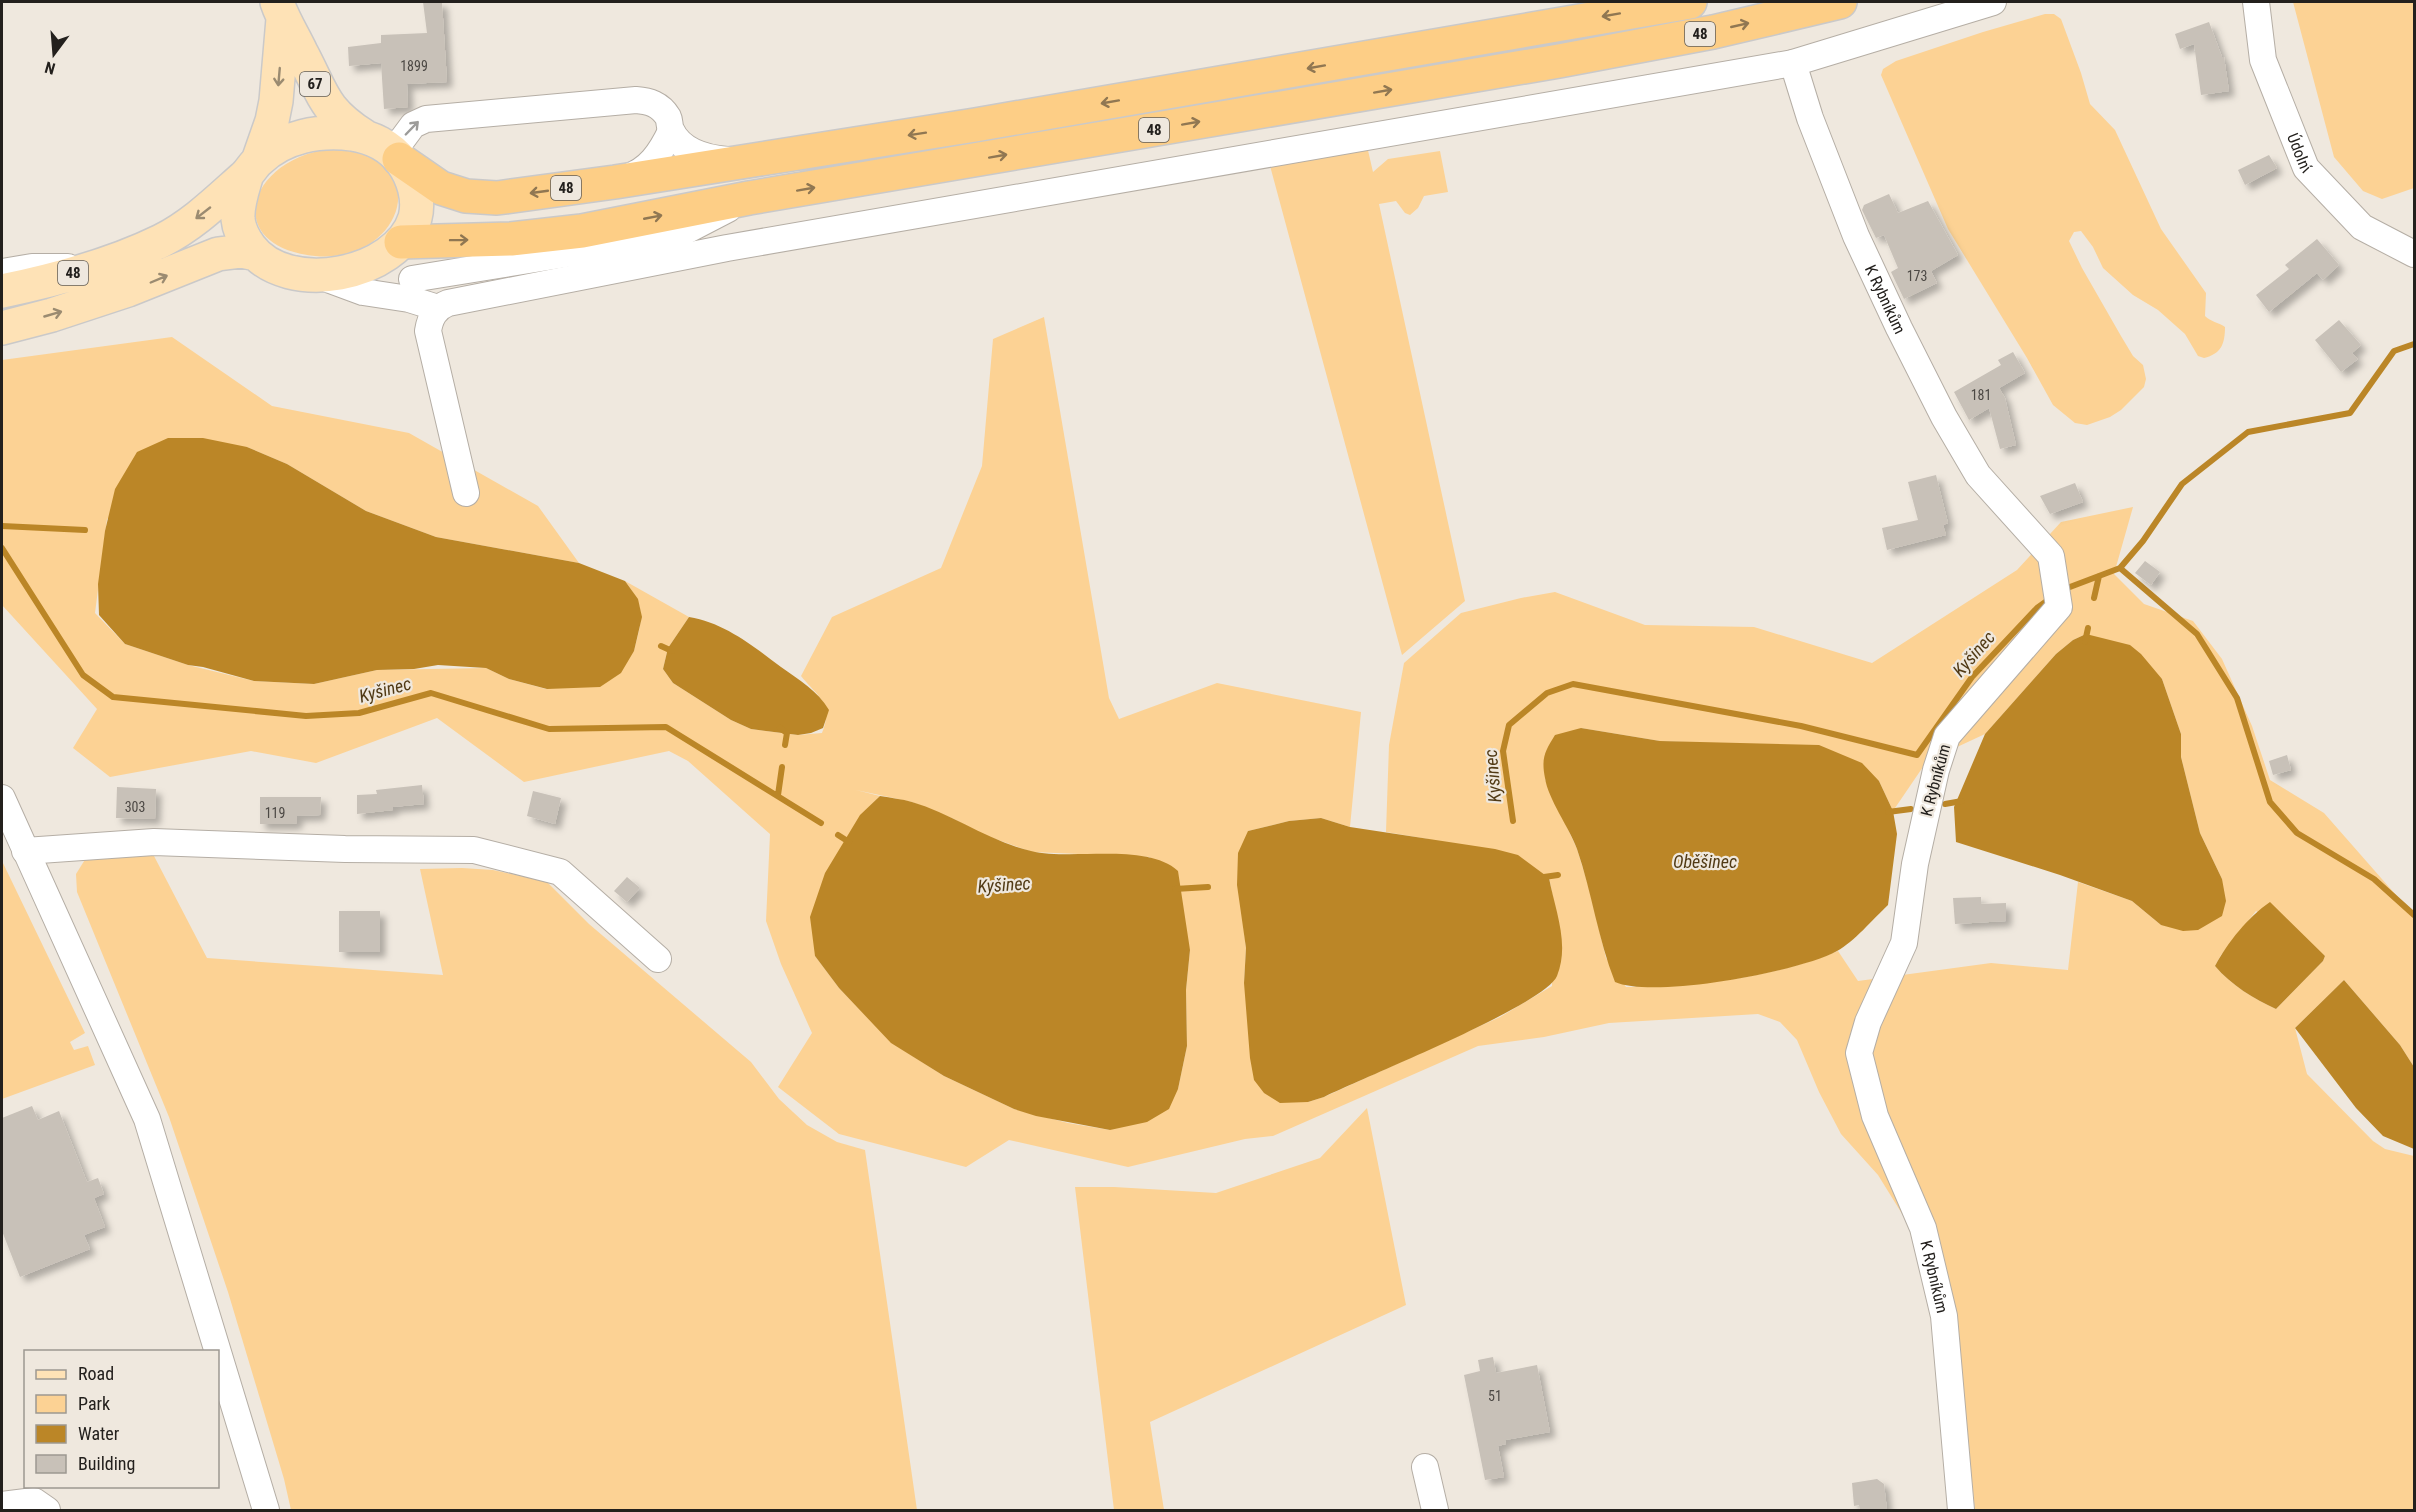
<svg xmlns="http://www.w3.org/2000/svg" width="2416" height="1512" viewBox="0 0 2416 1512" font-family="'Roboto Condensed',sans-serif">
<defs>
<filter id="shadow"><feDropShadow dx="5.5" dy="5.5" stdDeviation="3" flood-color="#0004"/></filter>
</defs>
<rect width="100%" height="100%" fill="#efe8de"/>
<path fill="#fcd294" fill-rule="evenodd" d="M2293 2H2414V188L2382 199 2363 191 2334 157Z
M2045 14H2054L2061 19 2081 73 2090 104 2115 130 2161 229 2206 293 2205 316C2211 322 2218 322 2225 327 2225 344 2221 354 2204 358L2198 356 2185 334 2158 310 2133 295 2103 268 2093 247 2081 231 2074 232 2069 241 2082 268 2121 336 2133 356 2143 365 2146 379 2144 387 2121 410 2110 417 2087 425 2075 423 2053 405 2027 358 1948 229 1881 75 1883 69 1896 61 1983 32Z
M1367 146 1373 172 1388 159 1440 151 1448 192 1424 196 1418 208 1410 215 1405 213 1396 201 1379 204 1465 601 1402 655 1269 162Z
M331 149C440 154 403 265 315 256 220 246 248 158 331 149Z
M1044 317 1109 698 1119 719 1217 683 1361 712 1350 827 1321 818 1289 821 1248 831 1242 913 1246 948 1244 983 1308 1102 1324 1097 1500 1017 1552 986 1553 898 1549 877 1428 839 1386 832 1389 745 1404 663 1461 613 1521 598 1555 592 1645 625 1754 627 1872 663 2017 570 2061 522 2133 507 2114 574 2144 604 2193 621 2222 659 2252 726 2270 780 2324 813 2410 911H2414V1067L2400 1045 2344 980 2295 1028 2307 1074 2373 1141 2385 1149 2414 1156V1510H1975L1960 1367 1924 1204 1904 1217 1878 1175 1841 1134 1819 1092 1797 1040 1780 1022 1758 1014 1609 1023 1544 1037 1478 1046 1273 1136 1245 1139 1128 1167 1009 1140 966 1167 839 1134 778 1087 812 1033 781 964 766 921 770 834 688 761 669 751 524 782 437 718 316 763 251 751 110 777 73 748 97 709 2 605V360L172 337 272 406 409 433 538 506 579 563 436 537 366 511 287 464 247 447 107 519 95 613 125 644 188 665 254 681 314 684 377 670 486 668 509 679 546 689 634 651C642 618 647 610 625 581L689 617 668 648 663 669 673 683 731 720 751 729 798 735 822 733C834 703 818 697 801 676L832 617 941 568 982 466 993 339ZM2086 634 2162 679 2181 734V757L2200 833 2222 879 2161 925 2132 901 2078 882 2068 970 1991 963 1858 981 1838 951C1772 978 1697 987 1626 987L1606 958 1589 888 1577 849 1545 779 1581 728 1660 741 1708 743 1879 781 1893 811 1927 761 1985 734 2056 654 2073 640ZM856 790 912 802 954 819 981 834 1032 852 1150 857 1190 950 1186 990 1187 1046 1178 1089 1110 1130 1068 1123 1014 1109 944 1076 892 1043 839 988 815 956 863 813 880 796ZM2256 911 2325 956 2323 961 2276 1009C2254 999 2231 985 2215 966L2221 955Z
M118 853 154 856 207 958 443 975 420 869 462 868 493 870 547 882 589 924 751 1062 779 1099 807 1125 837 1142 865 1150 917 1510H291L284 1479 228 1292 169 1117 77 892 76 874 86 858Z
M2 861 85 1033 70 1042 74 1050 88 1046 95 1065 2 1099Z
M1367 1108 1406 1305 1150 1422 1164 1510H1114L1075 1187H1114L1216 1193 1320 1158Z"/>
<path fill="#bb8627" d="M168 438H203L247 447 287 464 366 511 436 537 579 563 625 581 638 599 642 617 634 651 621 673 600 687 547 689 509 679 486 668 438 665 414 669 377 670 314 684 254 681 203 667 188 665 125 644 99 615 98 584 105 531 115 489 137 452Z
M689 617C725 623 753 646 781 667 799 680 818 691 829 710L823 728 811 733 798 735 751 729 731 720 673 683 663 669 668 648Z
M2086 634 2130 645 2141 654 2162 679 2181 734V757L2200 833 2222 879 2226 901 2222 916 2198 930 2183 931 2161 925 2132 901 2060 875 1956 842 1954 807 1985 734 2056 654 2073 640Z
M1581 728 1660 741 1819 745 1862 763 1879 781 1893 811 1897 834 1888 905C1873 919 1854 942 1837 951 1799 972 1653 999 1615 982 1598 939 1592 893 1577 849 1569 827 1548 799 1545 778 1541 758 1545 751 1555 735Z
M880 796C891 798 902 799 912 802 953 814 988 841 1031 851 1072 861 1146 842 1178 871L1190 950 1186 990 1187 1046 1178 1089 1169 1109 1147 1122 1110 1130 1036 1116 1014 1109 944 1076 891 1043 839 988 815 956 810 917 825 873 860 815Z
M1321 818 1350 827 1495 849 1518 855 1549 878C1555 910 1570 944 1557 976 1545 1005 1362 1078 1324 1097L1308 1102 1280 1103 1264 1093 1254 1080 1250 1058 1244 983 1246 948 1237 885 1238 853 1248 831 1289 821Z
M2270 902 2325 956 2323 961 2276 1009C2254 999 2231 985 2215 966 2228 942 2248 917 2270 902Z
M2344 980 2400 1045 2414 1067V1149L2383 1136 2356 1108 2295 1028Z"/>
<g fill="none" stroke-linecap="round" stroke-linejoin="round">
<path stroke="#bb8627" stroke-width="6" d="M2 526 85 530
M2 548 83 675 113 697 306 716 359 713 431 693 549 729 666 727 821 823
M2120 568 2143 541 2182 484 2248 432 2350 413 2394 351 2414 344
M2062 590 2120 568 2197 634 2237 698 2270 802 2297 833 2374 879 2414 915
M2094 598 2099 576
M2085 642 2088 628
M661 646 672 651
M780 728 787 733 785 745
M778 795 782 767
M1945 804 1962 801
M1888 812 1911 809
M1513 821 1503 751 1509 725 1547 693 1573 684 1801 726 1917 755 1972 677 2037 608 2051 598
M838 835 849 842
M1544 877 1558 875
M1175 889 1208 887"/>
</g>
<path fill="#c8c1b8" filter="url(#shadow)" d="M423 2H442L447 82 407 84 408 107 384 109 381 63 349 66 348 47 381 43V35L427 33Z
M2209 22 2222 57H2224L2229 91 2201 95 2194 44 2180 49 2175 34Z
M2269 155 2277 168 2245 185 2238 170Z
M1889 194 1898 213 1928 201 1958 255 1931 271 1937 283 1904 299 1891 272 1898 268 1884 235 1876 238 1862 210 1864 205Z
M2317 239 2339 265 2323 280 2317 273 2269 312 2256 295 2289 269 2285 265Z
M2339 320 2361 345 2352 353 2358 359 2341 372 2315 340Z
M2013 352 2025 373 1999 388 2005 398 2016 445 2000 449 1989 408 1969 420 1954 392 2001 365 1998 360Z
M1936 475 1948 523 1943 525 1946 535 1887 550 1882 528 1918 520 1908 482Z
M2075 483 2083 502 2050 514 2040 496Z
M2145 561 2160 572 2151 585 2135 573Z
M2287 755 2291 770 2273 775 2269 761Z
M422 785 424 804 393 807V810L357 814V795L377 794 376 790Z
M117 787 156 789 155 819 116 818Z
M533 791 561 798 555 824 527 816Z
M260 797H321L320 815 297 816V823L291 824H260Z
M627 877 640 888 627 902 614 891Z
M1981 897V904L2006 903V921L1955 924 1953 898Z
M339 911H380V952H339Z
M32 1106 38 1120 59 1111 87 1182 98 1178 104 1194 94 1198 105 1227 84 1235 90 1249 20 1277 2 1231V1118Z
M1493 1357 1496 1373 1537 1365 1550 1432 1505 1440 1506 1444 1498 1446 1504 1477 1485 1480 1464 1375 1480 1371 1478 1360Z
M1877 1479 1884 1484 1887 1510H1860L1859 1505 1854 1506 1852 1483Z"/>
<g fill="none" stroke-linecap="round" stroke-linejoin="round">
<g stroke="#b5aea5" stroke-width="28">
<g id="minor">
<path id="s1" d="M2256 2 2263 60 2306 168 2362 227 2414 254"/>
<path id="s2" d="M1793 63 1810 118 1856 236 1899 328 1944 417 1978 475 2051 556 2059 607 1947 736 1936 770 1915 864 1904 943 1868 1022 1859 1053 1875 1116 1923 1228 1944 1316 1961 1510"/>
<path d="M393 152 413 125 426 119 636 100C649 101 660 104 668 117 670 121 669 126 671 130 681 152 705 158 727 160"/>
<path d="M625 178C649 171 661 152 671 131"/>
<path d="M2 272 32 267H68"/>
<path d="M317 275 363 292 409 299 438 308"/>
<path d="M412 279 676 236 728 209"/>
<path d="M466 493 428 331C430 318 435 308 448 303L727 248 1793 63 1993 2"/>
<path d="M2 798 147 1119 266 1510"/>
<path d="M25 851 154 842 345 849 474 850 560 872 658 959"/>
<path d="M1425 1467 1435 1510"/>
<path d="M2 1505 34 1501 47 1510"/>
</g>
</g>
<g stroke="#cac9c9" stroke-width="36">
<path id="major" d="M277 2C283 20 293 35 301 52 323 93 322 109 364 136
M258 161 272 121 276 101 283 19
M2 291C56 280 112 265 161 241 193 225 218 200 244 177 250 172 253 165 259 160 284 136 319 130 352 134 371 137 390 146 402 162 413 177 420 199 415 218 397 276 287 297 250 247 244 239 239 229 238 219 237 204 243 188 247 174
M2 328 52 315 128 290 218 254 242 251 256 254"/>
</g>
<g stroke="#cac9c9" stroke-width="36">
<path id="highway" d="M399 159 441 188 466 196 497 198 615 182 975 125 1690 2
M401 242 511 239 582 231 749 198 1559 61 1713 32 1840 2"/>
</g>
<use href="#minor" stroke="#fff" stroke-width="26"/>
<use href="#major" stroke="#fee2b6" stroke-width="33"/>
<use href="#highway" stroke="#fdce86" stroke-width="33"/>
</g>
<defs><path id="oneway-shaft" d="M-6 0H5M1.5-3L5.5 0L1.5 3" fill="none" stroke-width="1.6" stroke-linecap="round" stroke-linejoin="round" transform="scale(1.5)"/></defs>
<g stroke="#907752">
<use href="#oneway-shaft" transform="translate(1611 15) rotate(170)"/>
<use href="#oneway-shaft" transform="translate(1740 25) rotate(-13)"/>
<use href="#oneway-shaft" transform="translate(1316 67) rotate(170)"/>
<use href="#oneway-shaft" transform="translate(1383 91) rotate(-10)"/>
<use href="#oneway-shaft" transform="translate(1110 102) rotate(170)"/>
<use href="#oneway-shaft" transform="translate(1191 123) rotate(-10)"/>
<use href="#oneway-shaft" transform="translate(917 134) rotate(171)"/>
<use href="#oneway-shaft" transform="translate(998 156) rotate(-10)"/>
<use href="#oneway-shaft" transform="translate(806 189) rotate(-10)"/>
<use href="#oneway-shaft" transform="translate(539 192) rotate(172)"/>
<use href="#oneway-shaft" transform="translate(653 217) rotate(-11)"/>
<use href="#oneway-shaft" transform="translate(459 240) rotate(-1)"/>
</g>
<g stroke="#9b8b71">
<use href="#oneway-shaft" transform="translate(279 77) rotate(95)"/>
<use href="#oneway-shaft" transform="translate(203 213) rotate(142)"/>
<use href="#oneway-shaft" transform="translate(159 279) rotate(-23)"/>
<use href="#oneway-shaft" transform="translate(53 314) rotate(-16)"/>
</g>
<use stroke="#9c9b99" href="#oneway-shaft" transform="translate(412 128) rotate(-46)"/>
<g text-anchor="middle" stroke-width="4.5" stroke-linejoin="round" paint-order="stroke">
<g font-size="14" fill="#4c4844">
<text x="414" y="71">1899</text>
<text x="1917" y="281">173</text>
<text x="1981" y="400">181</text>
<text x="135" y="812">303</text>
<text x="275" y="818">119</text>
<text x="1495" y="1401">51</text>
</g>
<g fill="#efe8de" stroke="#605c57" stroke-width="1.5">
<rect x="1685" y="22" width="30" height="24" rx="4.5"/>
<rect x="300" y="72" width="30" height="24" rx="4.5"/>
<rect x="1139" y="118" width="30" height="24" rx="4.5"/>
<rect x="551" y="176" width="30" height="24" rx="4.5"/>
<rect x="58" y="261" width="30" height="24" rx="4.5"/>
</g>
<g font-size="15" font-weight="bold" fill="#23201d">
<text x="1700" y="39">48</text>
<text x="315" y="89">67</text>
<text x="1154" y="135">48</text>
<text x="566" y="193">48</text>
<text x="73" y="278">48</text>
</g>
<g font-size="16" fill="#23201d" stroke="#efe8de">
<text dy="6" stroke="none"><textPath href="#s1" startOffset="158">Údolní</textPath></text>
<text dy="6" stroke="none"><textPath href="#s2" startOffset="254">K Rybníkům</textPath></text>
<text transform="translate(1935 780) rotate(-75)" y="6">K Rybníkům</text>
<text dy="6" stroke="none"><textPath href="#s2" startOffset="1352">K Rybníkům</textPath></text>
</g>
<g font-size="18" font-style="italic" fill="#513a15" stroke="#efe8de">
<text transform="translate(1974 654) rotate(-49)" y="6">Kyšinec</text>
<text transform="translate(385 690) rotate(-15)" y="6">Kyšinec</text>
<text transform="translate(1493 776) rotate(-95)" y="6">Kyšinec</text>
<text x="1705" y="868">Oběšinec</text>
<text transform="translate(1004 885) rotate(-4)" y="6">Kyšinec</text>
</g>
</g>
<rect width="2416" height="1512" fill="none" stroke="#23201d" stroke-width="6"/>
<rect x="24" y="1350" width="195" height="138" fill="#efe8de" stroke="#9d9891" stroke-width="1.5"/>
<rect x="36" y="1370" width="30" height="9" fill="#fee2b6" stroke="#9d9891" stroke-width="1.5"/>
<text x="78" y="1380" font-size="18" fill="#23201d">Road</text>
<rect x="36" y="1395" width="30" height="18" fill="#fcd294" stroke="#9d9891" stroke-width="1.5"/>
<text x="78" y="1410" font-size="18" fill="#23201d">Park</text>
<rect x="36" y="1425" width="30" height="18" fill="#bb8627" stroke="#9d9891" stroke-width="1.5"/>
<text x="78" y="1440" font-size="18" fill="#23201d">Water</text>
<rect x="36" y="1455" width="30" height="18" fill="#c8c1b8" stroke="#9d9891" stroke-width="1.5"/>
<text x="78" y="1470" font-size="18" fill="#23201d">Building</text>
<g transform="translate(54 54) rotate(196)" stroke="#efe8de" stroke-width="4.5" paint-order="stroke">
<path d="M0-4.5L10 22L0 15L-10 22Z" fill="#23201d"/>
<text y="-9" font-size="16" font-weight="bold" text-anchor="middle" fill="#23201d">N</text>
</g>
</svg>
